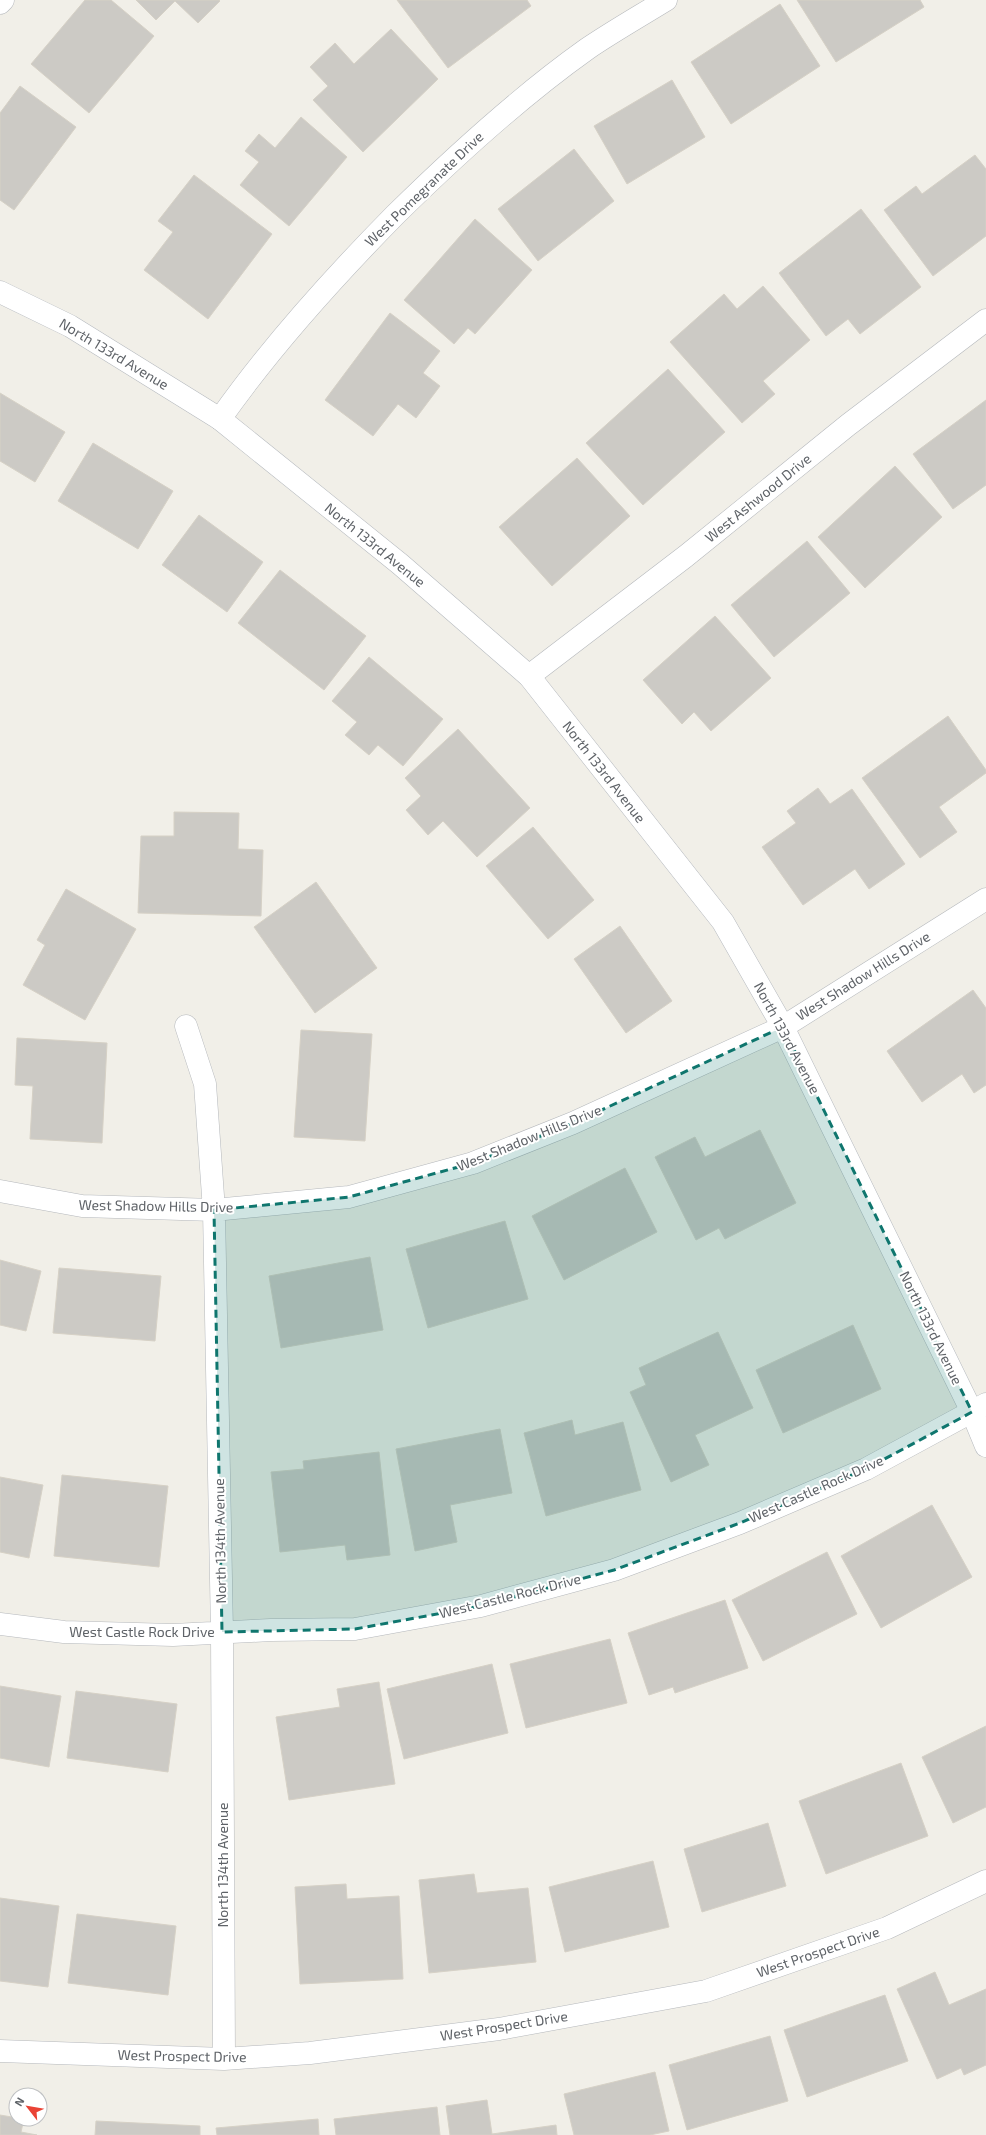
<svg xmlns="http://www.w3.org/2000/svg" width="986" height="2135" viewBox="0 0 986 2135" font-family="'Exo 2',sans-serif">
<rect width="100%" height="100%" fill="#f1efe8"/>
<path fill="#cccac5" stroke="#d6d1c6" d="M85 0H111L154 36 89 113 31 64Z
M136 0H219L220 1 198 23 175 1 156 20Z
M397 0H527L531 6 448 68Z
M797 0H920L924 7 836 62Z
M780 4 820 66 731 124 691 62Z
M391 29 438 79 363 152 313 100 328 86 310 67 335 43 354 64Z
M672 80 705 137 627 184 594 126Z
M20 86 76 127 14 210 0 200V113Z
M301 117 347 157 289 226 240 185 259 162 245 151 259 134 275 148Z
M574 149 614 201 538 261 498 209Z
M975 155 986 169V236L933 276 884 210 916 186 922 194Z
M194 175 272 234 208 319 144 270 173 232 158 221Z
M861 209 921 287 860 334 848 319 826 336 779 273Z
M475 219 532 270 475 334 468 328 454 344 404 300Z
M763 286 810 340 763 381 775 394 742 423 670 342 724 294 737 309Z
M390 313 440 351 423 373 440 386 416 418 398 404 373 436 325 400Z
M668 369 725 432 643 505 586 443Z
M0 393 65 432 35 482 0 461Z
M986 400V485L953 509 913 454Z
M93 443 173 491 138 549 58 501Z
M577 458 630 516 552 586 499 527Z
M895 466 942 517 865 588 818 537Z
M199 515 263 562 227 612 162 565Z
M807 541 850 593 774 657 731 605Z
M280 570 366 636 324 690 238 623Z
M715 616 771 678 711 731 694 712 682 724 643 680Z
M369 657 443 719 403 766 378 745 369 755 345 735 357 722 332 701Z
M948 716 986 770V773L939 807 957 832 920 858 862 778Z
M458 729 530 808 477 857 443 821 428 835 406 810 421 796 405 778Z
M818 788 830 804 852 789 905 864 869 889 855 869 803 905 762 847 796 823 787 811Z
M174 812 239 813 238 849 263 850 261 916 138 913 141 836H174Z
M533 827 594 900 548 939 486 866Z
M316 882 377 968 315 1013 254 927Z
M66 889 136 929 85 1020 23 985 45 945 37 940Z
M620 926 672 1001 626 1033 574 959Z
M973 990 986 1008V1085L974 1093 962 1074 922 1102 887 1051Z
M301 1030 372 1034 365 1141 294 1137Z
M17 1038 107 1043 102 1143 30 1139 33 1086 15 1085Z
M760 1130 796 1203 725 1239 719 1228 696 1240 655 1157 695 1137 705 1157Z
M625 1168 657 1232 564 1280 532 1216Z
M505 1221 528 1299 428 1328 406 1249Z
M370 1257 383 1330 281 1348 269 1276Z
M0 1260 41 1271 26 1331 0 1325Z
M59 1268 161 1276 155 1341 53 1333Z
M853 1325 881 1389 783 1433 756 1370Z
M718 1332 753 1408 695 1435 709 1465 671 1482 630 1392 646 1385 639 1368Z
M572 1420 575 1435 623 1422 641 1490 546 1516 524 1433Z
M500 1429 512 1493 450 1505 457 1542 415 1551 396 1449Z
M379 1452 390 1555 347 1560 345 1545 280 1552 271 1472 304 1469 303 1461Z
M62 1475 168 1486 159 1567 54 1556Z
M0 1477 43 1485 29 1558 0 1552Z
M932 1505 972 1577 881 1628 841 1556Z
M827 1552 857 1614 763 1661 732 1600Z
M725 1600 748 1668 675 1693 673 1687 649 1695 628 1633Z
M610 1639 627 1703 526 1728 510 1664Z
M492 1664 508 1733 404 1759 387 1689Z
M379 1682 395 1784 289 1800 276 1717 340 1707 337 1689Z
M0 1686 61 1696 49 1767 0 1758Z
M76 1691 177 1704 168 1772 67 1758Z
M986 1726V1807L953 1823 922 1757Z
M901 1763 928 1836 826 1874 799 1801Z
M768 1823 786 1886 702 1912 684 1849Z
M653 1861 669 1927 565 1952 549 1887Z
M474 1874 477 1893 528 1888 536 1962 429 1973 419 1880Z
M346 1884 347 1899 399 1896 403 1979 300 1984 295 1887Z
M0 1898 59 1906 48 1987 0 1981Z
M77 1914 176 1926 168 1995 68 1983Z
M935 1972 949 2005 986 1989V2065L964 2075 961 2068 937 2079 897 1989Z
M885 1995 908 2061 807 2097 784 2030Z
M770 2036 788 2101 687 2130 669 2065Z
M655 2072 669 2131 650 2135H574L564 2094Z
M487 2100 492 2134 556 2125 557 2135H450L446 2106Z
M437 2107 440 2135H336L334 2119Z
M0 2115 24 2119 21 2132 37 2135H0Z
M318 2119 319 2135H217L216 2128Z
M96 2121 200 2126V2135H95Z"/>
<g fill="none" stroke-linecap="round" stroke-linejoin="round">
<g stroke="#b5b8bc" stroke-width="23">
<path id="street" d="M0 3 3 0
M220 419C272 345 332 279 395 215 455 156 518 98 587 49 612 32 640 16 666 0
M529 676 686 556 848 425 986 320
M186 1026 205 1084 214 1210 222 1632 224 2059
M0 1191 82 1206 214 1210 349 1197 473 1163 573 1123 783 1027 986 899
M0 1624 64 1632 173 1635 271 1630 355 1629 481 1606 614 1570 740 1523 866 1469 986 1404
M0 2051 224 2059 310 2053 499 2029 706 1991 887 1928 986 1881"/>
</g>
<g stroke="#b6babf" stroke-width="23">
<path id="secondary" d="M0 292 70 326 220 419 400 564 529 676 723 922 783 1027 972 1412 986 1446"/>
</g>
<use href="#street" stroke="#fff" stroke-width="22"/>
<use href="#secondary" stroke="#fff" stroke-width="22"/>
</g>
<path fill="#0f766e" fill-opacity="0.2" stroke="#0f766e" stroke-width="3" stroke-dasharray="8 5" stroke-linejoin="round" d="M783 1027 972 1412 866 1469 740 1523 614 1570 481 1606 355 1629 222 1632 214 1210 349 1197 473 1163 573 1123Z"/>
<g text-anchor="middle" stroke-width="4" stroke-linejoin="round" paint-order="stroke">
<g font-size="14" fill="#5f6368" stroke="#fff">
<text transform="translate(424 189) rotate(-44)" y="5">West Pomegranate Drive</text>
<text transform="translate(114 354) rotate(31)" y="5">North 133rd Avenue</text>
<text transform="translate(758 498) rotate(-39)" y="5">West Ashwood Drive</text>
<text transform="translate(375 545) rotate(39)" y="5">North 133rd Avenue</text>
<text transform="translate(604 772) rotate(52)" y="5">North 133rd Avenue</text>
<text transform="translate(863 976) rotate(-32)" y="5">West Shadow Hills Drive</text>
<text transform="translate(787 1038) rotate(62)" y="5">North 133rd Avenue</text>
<text transform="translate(529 1138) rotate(-22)" y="5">West Shadow Hills Drive</text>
<text transform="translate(156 1206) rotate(1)" y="5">West Shadow Hills Drive</text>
<text transform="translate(931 1328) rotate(64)" y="5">North 133rd Avenue</text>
<text transform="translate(816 1489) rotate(-24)" y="5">West Castle Rock Drive</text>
<text transform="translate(220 1541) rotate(-91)" y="5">North 134th Avenue</text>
<text transform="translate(510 1596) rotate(-14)" y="5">West Castle Rock Drive</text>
<text x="142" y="1637">West Castle Rock Drive</text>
<text transform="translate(223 1865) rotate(-90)" y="5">North 134th Avenue</text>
<text transform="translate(818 1952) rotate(-19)" y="5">West Prospect Drive</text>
<text transform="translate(504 2026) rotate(-9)" y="5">West Prospect Drive</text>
<text transform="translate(182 2056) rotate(1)" y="5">West Prospect Drive</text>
</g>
</g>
<g transform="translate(28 2107) rotate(301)"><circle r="19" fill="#ffffff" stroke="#bfc1c3"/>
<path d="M0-3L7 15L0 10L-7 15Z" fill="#ea4335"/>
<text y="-6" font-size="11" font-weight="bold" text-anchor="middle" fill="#5f6368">N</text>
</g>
</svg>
